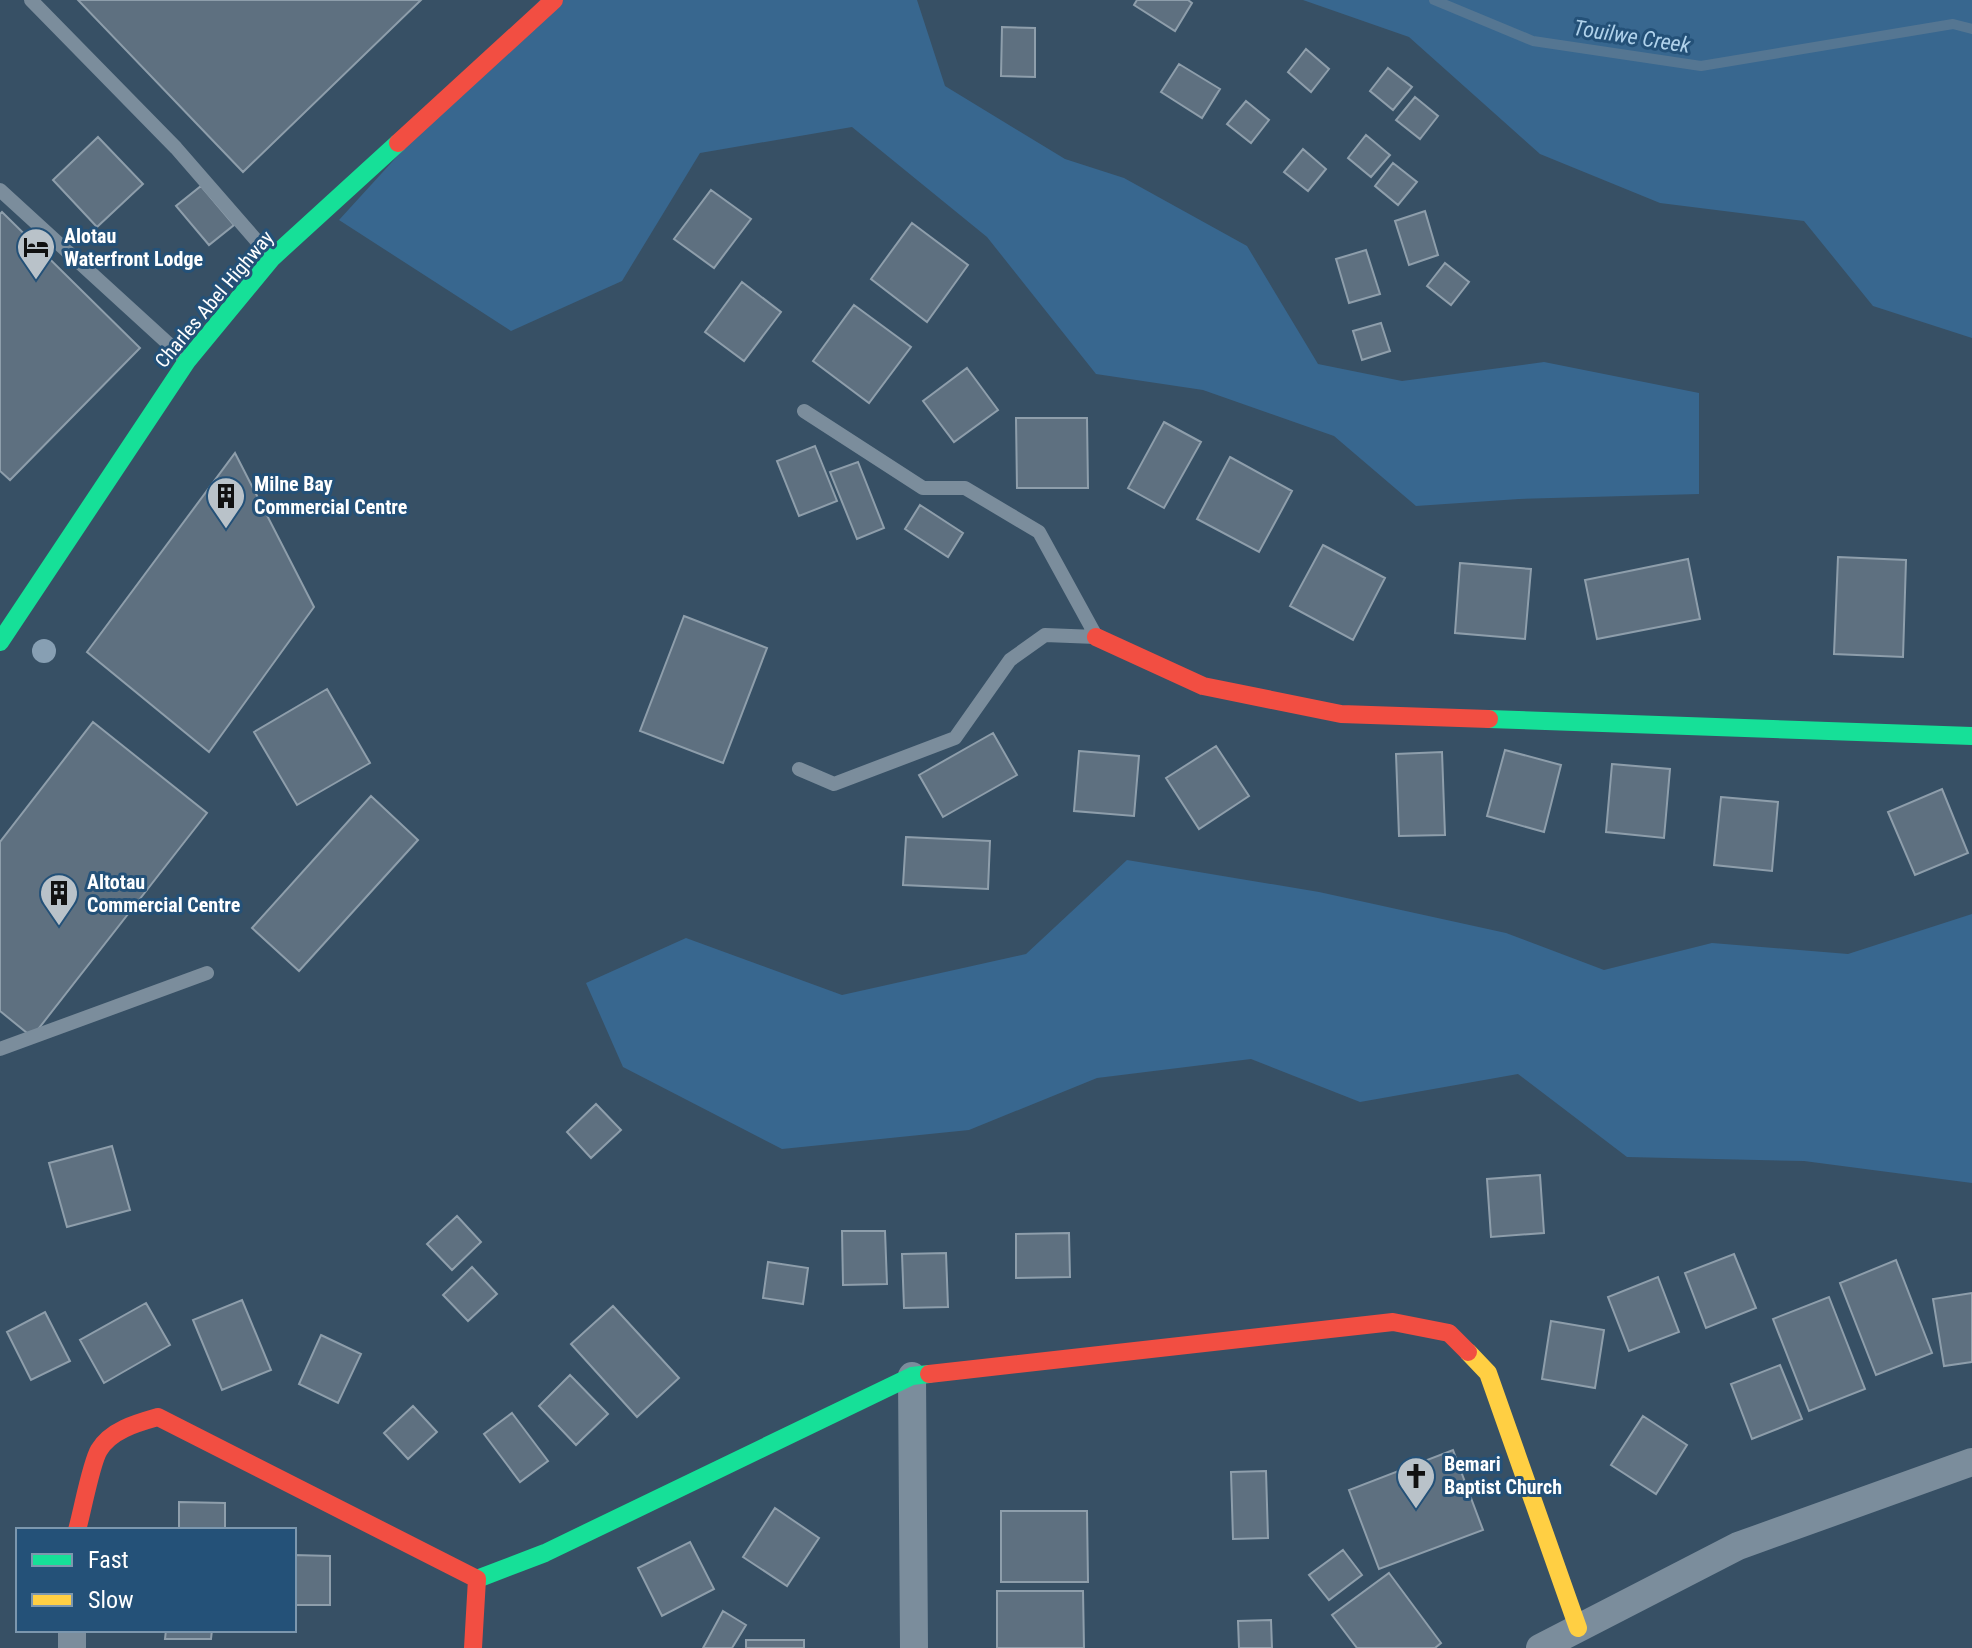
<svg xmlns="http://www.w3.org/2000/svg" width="1972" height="1648" viewBox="0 0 1972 1648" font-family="'Roboto Condensed',sans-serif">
<rect width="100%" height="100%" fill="#375065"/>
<path fill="#38678f" d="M540 0H917L945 86 1065 159 1124 178 1247 246 1318 364 1402 381 1544 362 1699 393V494L1519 499 1416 506 1334 436 1203 390 1096 374 987 237 852 127 700 153 622 281 511 331 339 220Z
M1303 0H1972V338L1873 306 1804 221 1660 203 1540 154 1409 37Z
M1127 860 1319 892 1506 933 1604 970 1712 943 1848 954 1972 914V1183L1804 1161 1627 1157 1518 1074 1360 1102 1251 1059 1097 1078 969 1130 782 1149 623 1067 586 983 686 938 842 995 1026 954Z"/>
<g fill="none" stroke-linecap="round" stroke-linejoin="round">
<path stroke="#557692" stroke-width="10" d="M1434 0 1533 41 1701 66 1953 24 1972 29"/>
</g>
<path fill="#5e7080" stroke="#8e9eab" stroke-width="2" d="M78 0H421L243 172Z
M1137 0H1188L1192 3 1175 31 1134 5Z
M1002 27 1035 28V77L1001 76Z
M1306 49 1329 69 1311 92 1288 72Z
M1179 64 1220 89 1202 118 1161 92Z
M1388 68 1412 87 1393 110 1370 91Z
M1415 97 1438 116 1420 139 1396 120Z
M1246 101 1269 120 1251 143 1227 124Z
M1366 135 1390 155 1371 177 1348 158Z
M98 137 143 184 97 227 53 180Z
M1303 149 1326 169 1308 191 1284 172Z
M1393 163 1417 182 1398 205 1375 186Z
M201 186 234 225 209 245 176 206Z
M711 190 751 219 714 268 674 239Z
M1425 211 1438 255 1409 265 1395 221Z
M2 212 140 348 10 480 0 471V214Z
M912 223 968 265 927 322 871 279Z
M1366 250 1380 294 1349 303 1336 259Z
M1445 263 1469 282 1451 305 1427 286Z
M742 282 781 312 744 361 705 332Z
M854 305 911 347 869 403 813 361Z
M1381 323 1390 351 1362 360 1353 331Z
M967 368 998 410 954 442 923 401Z
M1016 418H1087L1088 488H1017Z
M1164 422 1201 442 1164 508 1128 488Z
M815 446 837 501 799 516 777 461Z
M235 453 314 607 209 752 87 652Z
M1230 457 1292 491 1259 552 1197 519Z
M858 462 884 528 857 539 830 472Z
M920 505 963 533 948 557 905 529Z
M1323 545 1385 578 1353 640 1290 606Z
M1838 557 1906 560 1903 657 1834 654Z
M1688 559 1700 619 1597 639 1585 580Z
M1460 563 1531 569 1525 639 1455 633Z
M684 616 767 648 723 763 640 731Z
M327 689 370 763 297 805 254 732Z
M93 722 207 813 32 1037 0 1011V842Z
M993 733 1017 775 943 817 919 775Z
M1216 746 1249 796 1199 829 1166 778Z
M1505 750 1561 765 1544 832 1487 816Z
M1079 751 1139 756 1134 816 1074 811Z
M1442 752 1445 835 1399 836 1396 754Z
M1612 764 1670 769 1664 838 1606 832Z
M1942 789 1968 853 1915 875 1888 812Z
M371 796 418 840 299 971 252 928Z
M1721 797 1778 802 1772 871 1714 865Z
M906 837 990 841 988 889 903 885Z
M596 1104 621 1130 591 1158 567 1132Z
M112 1146 130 1210 67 1227 49 1163Z
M1540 1175 1544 1233 1491 1237 1487 1179Z
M457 1216 481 1242 452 1270 427 1244Z
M842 1231H885L887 1284 843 1285Z
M1069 1233 1070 1277 1016 1278V1234Z
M946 1253 948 1307 904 1308 902 1254Z
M1734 1254 1756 1308 1706 1328 1685 1273Z
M1896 1260 1932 1353 1876 1375 1840 1283Z
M768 1262 808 1268 803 1304 763 1298Z
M472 1267 497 1294 468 1321 443 1295Z
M1658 1277 1679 1332 1629 1351 1608 1297Z
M1972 1293V1362L1944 1366 1933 1299Z
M1829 1297 1865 1389 1809 1411 1773 1319Z
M242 1300 271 1370 222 1390 193 1320Z
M146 1303 170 1345 104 1383 80 1340Z
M613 1306 679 1378 637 1417 571 1344Z
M45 1312 70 1361 31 1380 7 1332Z
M1551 1321 1604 1330 1595 1388 1542 1379Z
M321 1335 361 1354 338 1403 299 1384Z
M1780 1365 1802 1419 1752 1439 1731 1384Z
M570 1375 608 1414 576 1445 539 1406Z
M413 1406 437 1432 408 1459 384 1433Z
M512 1413 548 1461 520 1482 484 1434Z
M1643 1416 1687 1445 1656 1494 1611 1465Z
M1453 1450 1483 1530 1379 1569 1349 1490Z
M1266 1471 1268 1538 1233 1539 1231 1472Z
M179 1502 225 1503V1530H179Z
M775 1508 819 1538 787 1586 743 1557Z
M1001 1511H1087L1088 1582H1001Z
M690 1542 714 1589 662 1616 638 1568Z
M1343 1550 1362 1575 1329 1600 1309 1575Z
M294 1555 330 1556V1605H294Z
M1389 1573 1441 1643 1435 1648H1357L1332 1615Z
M997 1591H1083L1084 1648H997Z
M723 1611 746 1625 732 1648H703Z
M1271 1620 1272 1648H1239L1238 1621Z
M166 1630H212L211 1639H165Z
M746 1640H804V1648H746Z"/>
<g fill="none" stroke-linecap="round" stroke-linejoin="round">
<path stroke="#7b8d9c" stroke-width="14" d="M31 0 176 148 269 255
M0 190 184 358
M804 411 923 488H965L1039 532 1096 636
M799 769 834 784 955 738 1010 660 1045 635 1096 637
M0 1049 207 973"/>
<path stroke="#7b8d9c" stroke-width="28" d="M912 1376 914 1648
M72 1648V1630
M1540 1648 1738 1546 1972 1462"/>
<path stroke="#16e098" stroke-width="18" d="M0 642 187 361 272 258 398 143
M1489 719 1972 736
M477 1579 545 1553 912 1376 929 1374"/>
<path stroke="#ffcf43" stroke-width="18" d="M1468 1352 1488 1373 1578 1628"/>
<path stroke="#f24e42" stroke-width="18" d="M398 143 554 0
M1096 637 1203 686 1341 714 1489 719
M929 1374 1393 1322 1449 1333 1468 1352
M77 1530C82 1513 91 1463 99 1450 111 1430 137 1423 158 1417L477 1579 473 1648"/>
</g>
<circle fill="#879fb3" cx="44" cy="651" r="12"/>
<defs>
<g id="hotel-pin" transform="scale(2)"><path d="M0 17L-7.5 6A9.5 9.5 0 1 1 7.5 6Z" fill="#b9c2c9" stroke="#245178"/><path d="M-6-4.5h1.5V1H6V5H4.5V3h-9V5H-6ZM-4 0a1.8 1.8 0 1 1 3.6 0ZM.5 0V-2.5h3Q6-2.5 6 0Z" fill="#111"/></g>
<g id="building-pin" transform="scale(2)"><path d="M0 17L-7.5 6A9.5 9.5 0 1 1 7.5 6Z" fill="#b9c2c9" stroke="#245178"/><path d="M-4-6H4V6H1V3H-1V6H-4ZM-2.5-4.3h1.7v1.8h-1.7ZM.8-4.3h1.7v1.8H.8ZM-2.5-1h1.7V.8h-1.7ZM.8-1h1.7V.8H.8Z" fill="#111"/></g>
<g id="church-pin" transform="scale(2)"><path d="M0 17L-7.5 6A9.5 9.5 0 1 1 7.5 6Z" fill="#b9c2c9" stroke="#245178"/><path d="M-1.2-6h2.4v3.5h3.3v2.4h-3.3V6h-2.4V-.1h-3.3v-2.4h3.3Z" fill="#111"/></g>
</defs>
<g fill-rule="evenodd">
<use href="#hotel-pin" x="36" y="247"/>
<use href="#building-pin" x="226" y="496"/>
<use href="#building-pin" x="59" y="893"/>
<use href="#church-pin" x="1416" y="1476"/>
</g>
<g text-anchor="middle" stroke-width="6" stroke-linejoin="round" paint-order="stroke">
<g font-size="20" font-weight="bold" fill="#fff" stroke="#245178" text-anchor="start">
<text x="64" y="243">Alotau<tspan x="64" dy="23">Waterfront Lodge</tspan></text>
<text x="254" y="491">Milne Bay<tspan x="254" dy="23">Commercial Centre</tspan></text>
<text x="87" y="889">Altotau<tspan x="87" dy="23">Commercial Centre</tspan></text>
<text x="1444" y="1471">Bemari<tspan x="1444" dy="23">Baptist Church</tspan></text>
</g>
<g font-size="20" fill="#fff" stroke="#245178">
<text transform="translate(214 299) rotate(-50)" y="7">Charles Abel Highway</text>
</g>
<g font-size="22" font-style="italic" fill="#b0d2eb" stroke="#245178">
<text transform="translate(1632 36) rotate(9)" y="8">Touilwe Creek</text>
</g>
</g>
<rect x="16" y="1528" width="280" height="104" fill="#245178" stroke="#7c97ae" stroke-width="2"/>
<rect x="32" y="1554" width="40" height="12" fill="#16e098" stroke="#7c97ae" stroke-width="2"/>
<text x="88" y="1568" font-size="24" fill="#ffffff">Fast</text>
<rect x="32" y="1594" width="40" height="12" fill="#ffcf43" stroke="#7c97ae" stroke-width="2"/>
<text x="88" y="1608" font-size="24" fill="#ffffff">Slow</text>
</svg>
